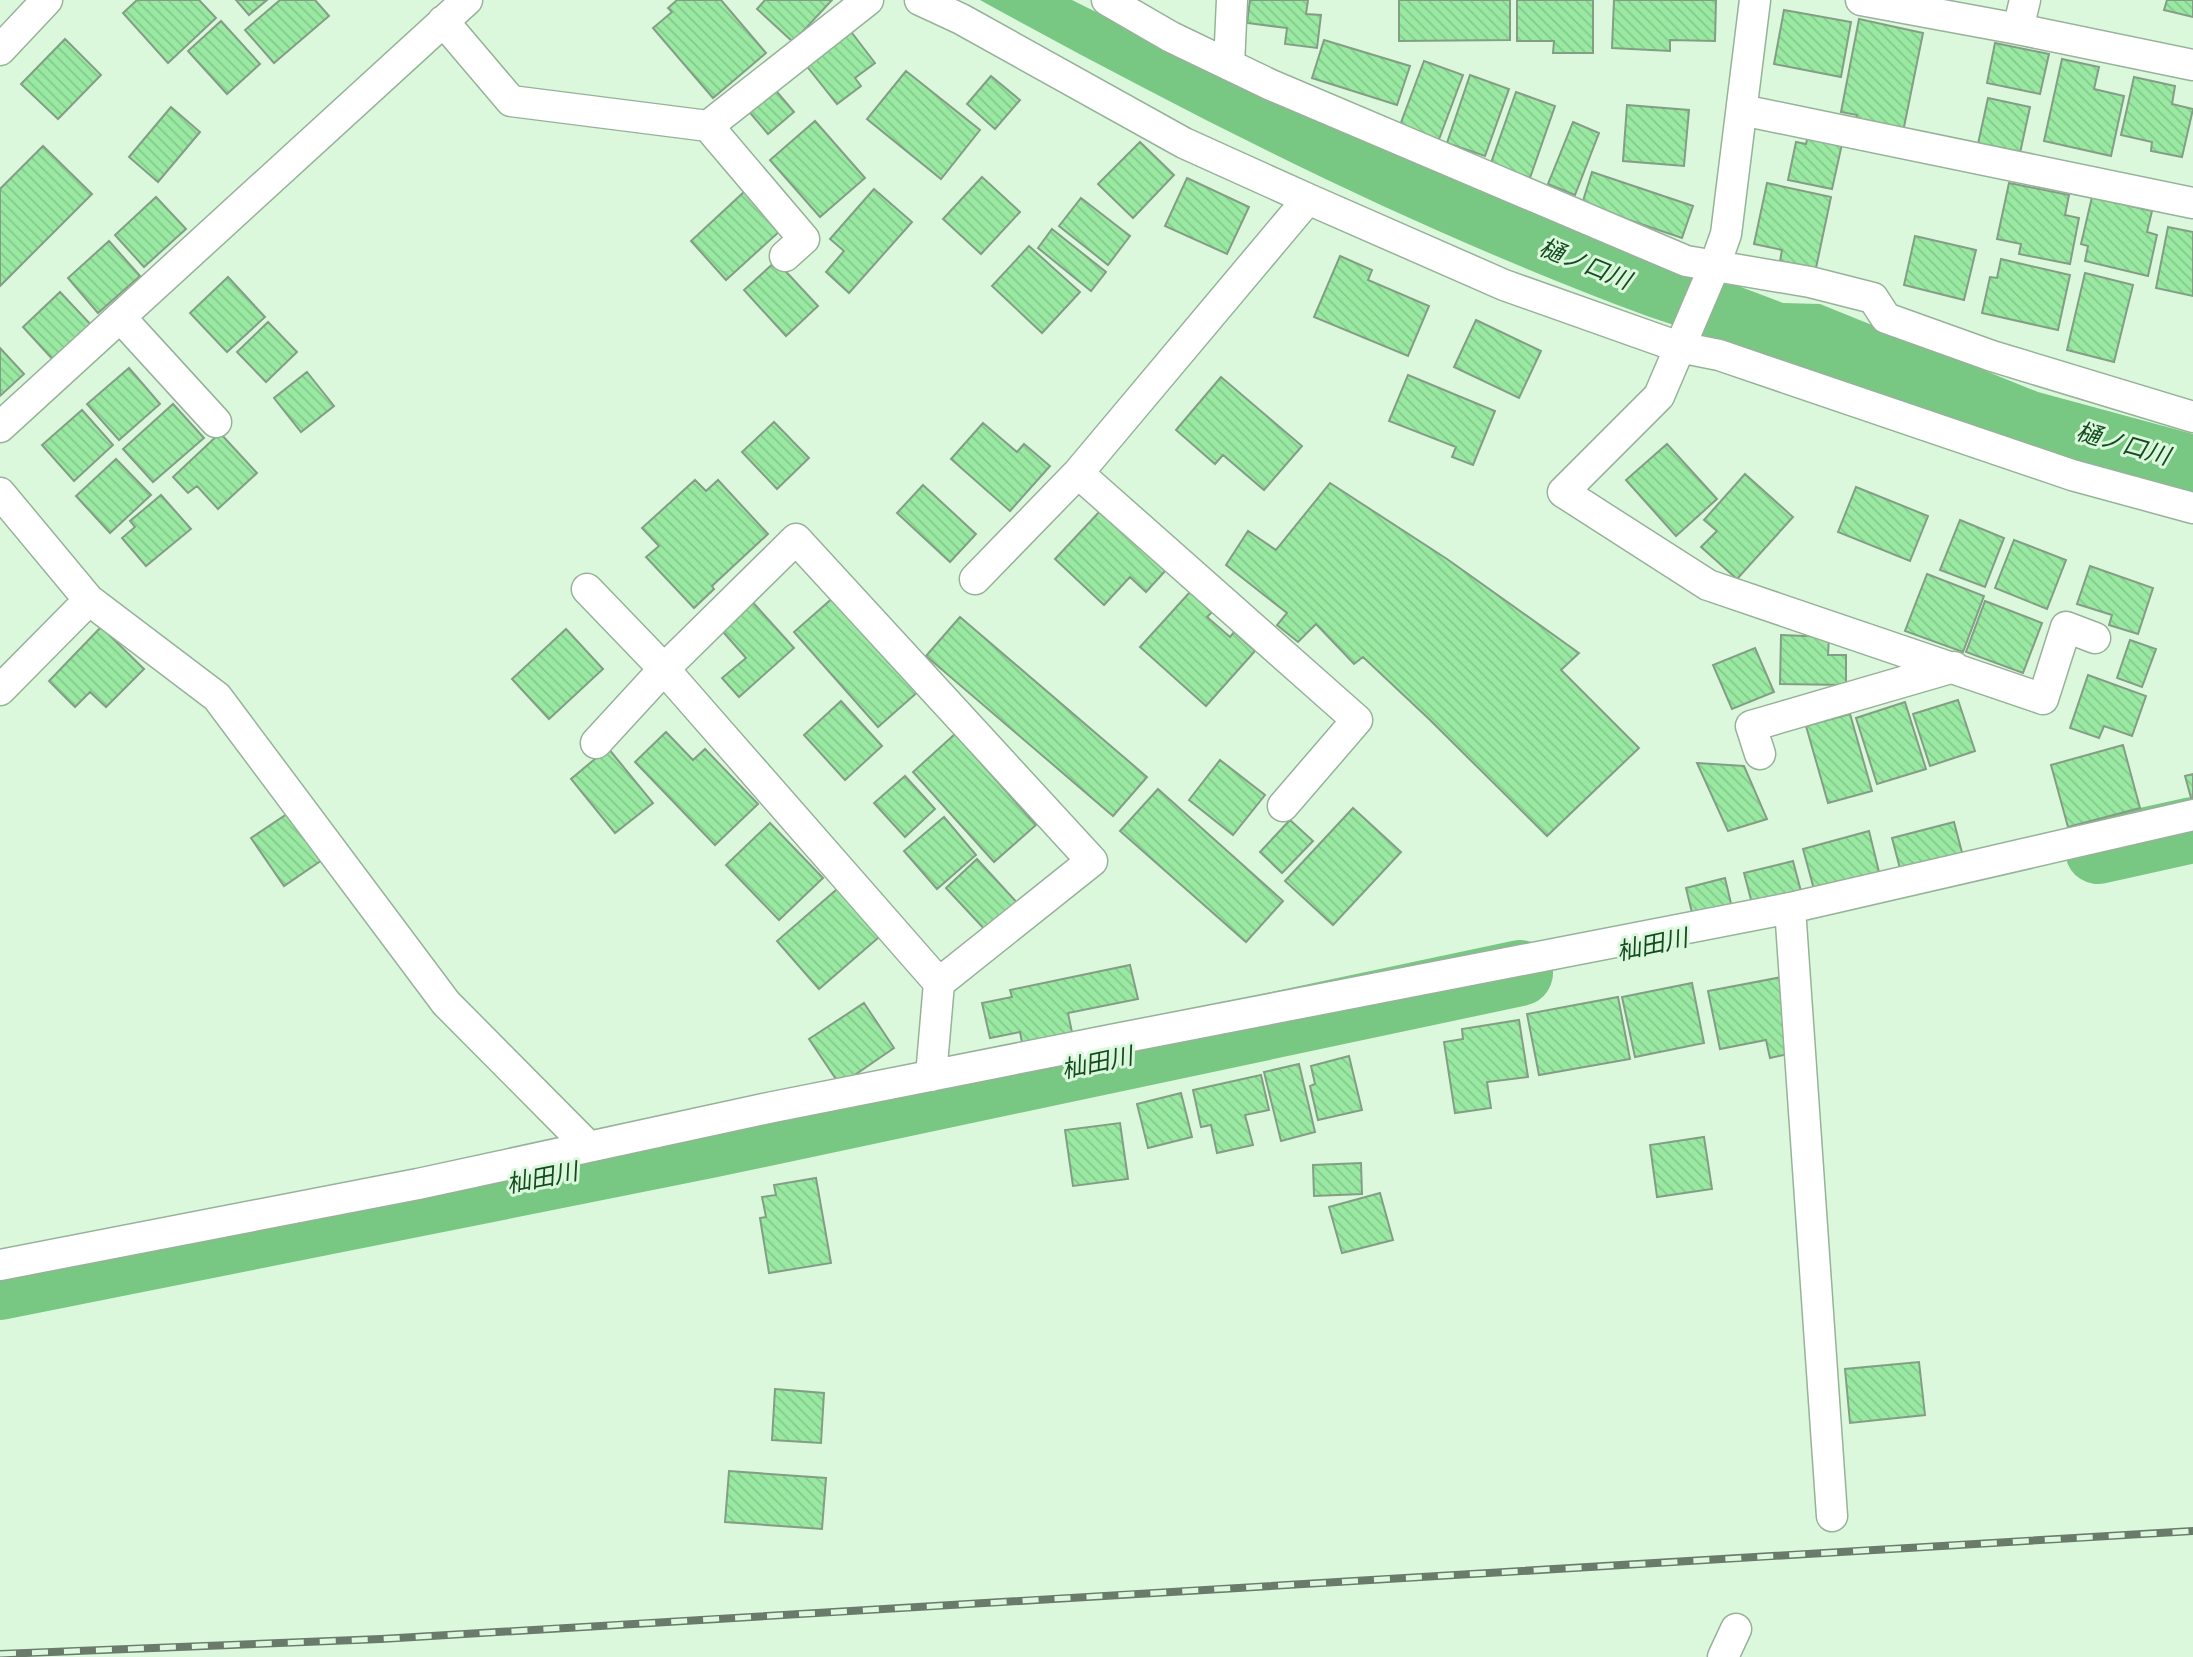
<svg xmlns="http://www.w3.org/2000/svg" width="2193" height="1657" viewBox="0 0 2193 1657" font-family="Cabin,'Noto Sans JP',sans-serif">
<defs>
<pattern id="building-back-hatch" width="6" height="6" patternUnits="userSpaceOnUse" patternTransform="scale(1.75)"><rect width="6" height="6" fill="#99e9a2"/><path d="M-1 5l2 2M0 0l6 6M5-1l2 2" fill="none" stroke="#84c98c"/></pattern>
</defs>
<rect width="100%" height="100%" fill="#dbf8dd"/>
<path fill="#78c782" d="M980 0H1072L1262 95 1567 227 1675 269 1733 284 1783 303 1820 304 2038 392 2193 434V494L2114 474 1647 316C1417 231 1195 118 980 0Z"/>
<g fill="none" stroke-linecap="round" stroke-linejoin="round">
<path stroke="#78c782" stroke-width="66" d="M2098 851 2193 830
M0 1287 710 1145 1520 973"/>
</g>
<path fill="url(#building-back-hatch)" stroke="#849e86" stroke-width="2" d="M137 0H199L216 18 168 63 123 13Z
M236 0H267L249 15Z
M280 0H315L329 16 274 63 245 30Z
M677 0H721L766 53 713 98 653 28 672 12 668 8Z
M765 0H832L793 42 757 9Z
M1250 0H1308L1306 14 1321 15 1317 48 1285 44 1287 28 1247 23Z
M1399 0H1510V40L1399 41Z
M1517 0H1593V53H1553L1554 41H1517Z
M1614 0H1716L1715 41 1670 40V51L1612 48Z
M2167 0H2193V17L2164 10Z
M1784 10 1851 22 1841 77 1774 64Z
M1859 19 1923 33 1903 132 1856 122 1857 115 1841 112Z
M221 21 260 64 227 94 188 51Z
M849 29 875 63 855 78 861 86 837 104 805 64Z
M65 39 101 75 58 119 21 84Z
M1324 40 1410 66 1397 105 1312 78Z
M1995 43 2049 54 2040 94 1987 83Z
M2062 59 2099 67 2094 89 2124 96 2111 156 2044 141Z
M1424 61 1463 75 1438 142 1399 128Z
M906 71 980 130 941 179 867 119Z
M1470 75 1509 89 1485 156 1447 143Z
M991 76 1020 100 995 129 967 104Z
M2134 77 2175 86 2172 104 2193 109 2182 157 2151 151 2152 142 2121 135Z
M772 86 794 112 768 134 746 108Z
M1516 92 1555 106 1530 178 1491 163Z
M1988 98 2030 107 2020 153 1978 144Z
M1627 105 1689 110 1684 166 1623 161Z
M171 107 200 132 158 182 129 157Z
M815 121 865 178 820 217 770 160Z
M1573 122 1599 133 1575 195 1548 184Z
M1808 136 1842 144 1832 189 1788 180 1796 142 1806 144Z
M1140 142 1174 175 1133 218 1098 184Z
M43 146 92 194 0 286V189Z
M1592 172 1693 206 1682 238 1582 204Z
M982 177 1020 212 981 254 943 219Z
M1187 178 1249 207 1227 254 1165 226Z
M1767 183 1831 197 1816 268 1780 261 1782 250 1754 244Z
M2009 183 2069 195 2065 215 2079 218 2070 264 2019 254 2021 244 1997 239Z
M874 189 912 222 849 293 826 272 844 251 830 239Z
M745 191 781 230 726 280 691 241Z
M156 197 186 229 144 267 115 235Z
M2092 197 2152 211 2147 232 2157 235 2148 276 2085 261 2088 246 2081 244Z
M1081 198 1130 236 1108 265 1059 226Z
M2168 227 2193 232V296L2156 288Z
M1052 229 1106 272 1091 291 1038 248Z
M1915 236 1976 250 1964 300 1904 285Z
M109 241 140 276 98 313 68 278Z
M1029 246 1080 292 1042 333 992 286Z
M1340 256 1372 270 1368 280 1429 306 1408 356 1314 317Z
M2001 259 2070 275 2058 330 1982 313 1990 277 1997 278Z
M776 261 818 306 786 336 744 290Z
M2085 273 2133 285 2114 362 2067 350Z
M228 277 265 317 227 352 190 313Z
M60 292 94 328 56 363 23 327Z
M1476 320 1541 351 1519 398 1454 367Z
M268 322 297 352 266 382 237 352Z
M0 348 24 374 0 396Z
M129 368 160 404 119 440 87 404Z
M307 372 334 406 301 432 274 398Z
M1408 375 1495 411 1473 465 1452 457 1456 447 1389 421Z
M1221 377 1302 446 1264 490 1223 455 1215 464 1176 430Z
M173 404 204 438 153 482 123 449Z
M82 410 113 445 74 481 42 445Z
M774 422 809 458 777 489 742 452Z
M983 423 1017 452 1024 444 1050 466 1010 511 951 459Z
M220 433 257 473 218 509 197 486 188 493 173 477Z
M1667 444 1717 499 1676 536 1626 480Z
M116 459 151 495 110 533 76 496Z
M1745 474 1793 517 1737 579 1701 547 1717 531 1704 520Z
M695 480 706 491 718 480 768 534 712 586 714 589 694 608 646 557 659 546 642 528Z
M1330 483 1447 559 1579 653 1561 670 1639 748 1547 836 1429 719 1363 657 1354 664 1316 624 1298 642 1277 625 1287 613 1226 565 1248 531 1276 550Z
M923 485 976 534 950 562 897 513Z
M1856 487 1928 516 1910 561 1838 532Z
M161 495 191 529 146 566 122 538 135 527 130 521Z
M1101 510 1166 570 1146 592 1130 577 1104 605 1055 559Z
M1960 520 2004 538 1985 587 1940 570Z
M2014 540 2066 560 2047 609 1995 588Z
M2090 566 2153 588 2138 634 2109 625 2112 615 2077 604Z
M1927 574 1984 596 1963 652 1905 631Z
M1190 592 1212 612 1207 617 1230 637 1234 632 1255 651 1206 706 1140 647Z
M835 596 920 690 878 727 794 632Z
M749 598 794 648 739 697 722 678 746 658 718 626Z
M1985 601 2042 623 2023 673 1966 652Z
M960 617 1147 777 1113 816 926 656Z
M101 627 144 669 106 707 90 692 75 707 49 681Z
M566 629 603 669 549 719 512 679Z
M1781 635 1829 637 1828 655H1846V685L1780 684Z
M2130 640 2156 649 2142 687 2117 678Z
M1755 648 1774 692 1732 709 1713 665Z
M2088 675 2146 696 2132 736 2104 726 2099 738 2070 728Z
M1958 700 1975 751 1930 766 1913 714Z
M841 701 882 746 845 780 804 735Z
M1905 702 1926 769 1877 784 1856 718Z
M1850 714 1872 791 1828 803 1806 726Z
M666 732 693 760 705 749 758 804 715 845 635 762Z
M955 734 1036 825 994 862 913 772Z
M2123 745 2140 808 2068 827 2051 765Z
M608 748 653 803 615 833 571 779Z
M1220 760 1265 795 1233 835 1189 800Z
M1697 763 1744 766 1767 819 1728 831Z
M2193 774V805L2185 776Z
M905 776 935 809 905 837 874 803Z
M1158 789 1283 901 1246 942 1120 831Z
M1353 808 1401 852 1333 925 1285 881Z
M293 810 325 858 284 886 251 838Z
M944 817 976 855 937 889 904 851Z
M1290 820 1313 841 1282 873 1260 852Z
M1954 822 1964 860 1902 876 1892 838Z
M770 823 823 878 779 920 726 865Z
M1869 831 1880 876 1815 893 1803 849Z
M977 859 1020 906 989 934 946 888Z
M1793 861 1803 899 1754 911 1744 873Z
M1725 878 1733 912 1694 921 1686 888Z
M843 884 885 932 819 989 777 941Z
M1130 965 1138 999 1068 1013 1073 1037 1023 1048 1020 1032 990 1038 982 1003 1012 997 1010 990Z
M1782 977 1797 1052 1770 1058 1766 1040 1720 1049 1708 991Z
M1692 983 1704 1043 1635 1057 1622 997Z
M1618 997 1630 1059 1539 1075 1527 1014Z
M864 1003 894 1048 840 1085 809 1039Z
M1519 1020 1528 1077 1487 1082 1491 1108 1455 1113 1444 1042 1463 1039 1462 1029Z
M1349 1056 1362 1110 1318 1120 1310 1086 1315 1084 1311 1066Z
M1299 1064 1315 1132 1281 1141 1264 1072Z
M1261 1075 1269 1110 1245 1115 1253 1145 1217 1153 1211 1125 1201 1127 1193 1090Z
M1181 1093 1192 1137 1148 1148 1137 1104Z
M1120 1123 1128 1179 1073 1186 1065 1130Z
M1704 1137 1712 1189 1657 1197 1650 1145Z
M1361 1163 1362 1194 1314 1196 1313 1165Z
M816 1178 831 1263 769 1273 760 1218 766 1217 762 1197 776 1195 774 1185Z
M1380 1193 1393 1240 1342 1253 1329 1207Z
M1919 1362 1925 1415 1850 1423 1845 1369Z
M775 1389 824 1393 821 1443 772 1440Z
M729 1471 826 1478 822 1529 725 1522Z"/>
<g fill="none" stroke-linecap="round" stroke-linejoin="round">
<g stroke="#97b299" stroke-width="33">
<path id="street" d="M920 0 961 19 1184 143 1308 199 1504 285 1679 347 1719 355 2072 475 2193 508
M1107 0 1171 37 1271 85 1686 261 1810 282 1873 298 1886 318 1992 356 2193 417
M1755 0 1726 234 1715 265 1659 396 1563 492 1708 585 2043 699 2066 627 2095 638
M1861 0 2018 29 2025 0
M443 21 511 101 708 126 804 239 785 256
M2018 29 2193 65
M0 50 47 0
M1229 65 1232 0
M1742 110 2193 203
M708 126 868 0
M120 317 216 422
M0 427 467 0
M1078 473 1357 720 1283 806
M0 493 89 600 217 697 446 1003 588 1146
M975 579 1078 473 1308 199
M587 589 664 669 939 983 931 1076
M0 690 89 600
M596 743 664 669 796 539 1092 861 939 983
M1760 754 1751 726 1954 667
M1790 908 1832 1516
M0 1265 418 1184 773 1107 1116 1039 1790 908 2193 815
M1723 1657 1736 1629"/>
</g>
<use href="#street" stroke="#fff" stroke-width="30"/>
<g stroke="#6a7b6b" stroke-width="8">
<path id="rail" d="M0 1654 381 1639 2193 1531"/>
</g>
<use href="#rail" stroke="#dbf8dd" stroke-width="5" stroke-dasharray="16" stroke-linecap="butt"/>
</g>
<g text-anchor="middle" stroke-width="6" stroke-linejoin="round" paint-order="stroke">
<g font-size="24" font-style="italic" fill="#134b1f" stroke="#dbf8dd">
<text transform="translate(1585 264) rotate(22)" y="8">樋ノ口川</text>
<text transform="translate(2123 444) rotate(16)" y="8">樋ノ口川</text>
<text transform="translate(1652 945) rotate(-12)" y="8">杣田川</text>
<text transform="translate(1097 1063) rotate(-12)" y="8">杣田川</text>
<text transform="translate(542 1178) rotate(-11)" y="8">杣田川</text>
</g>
</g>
</svg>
